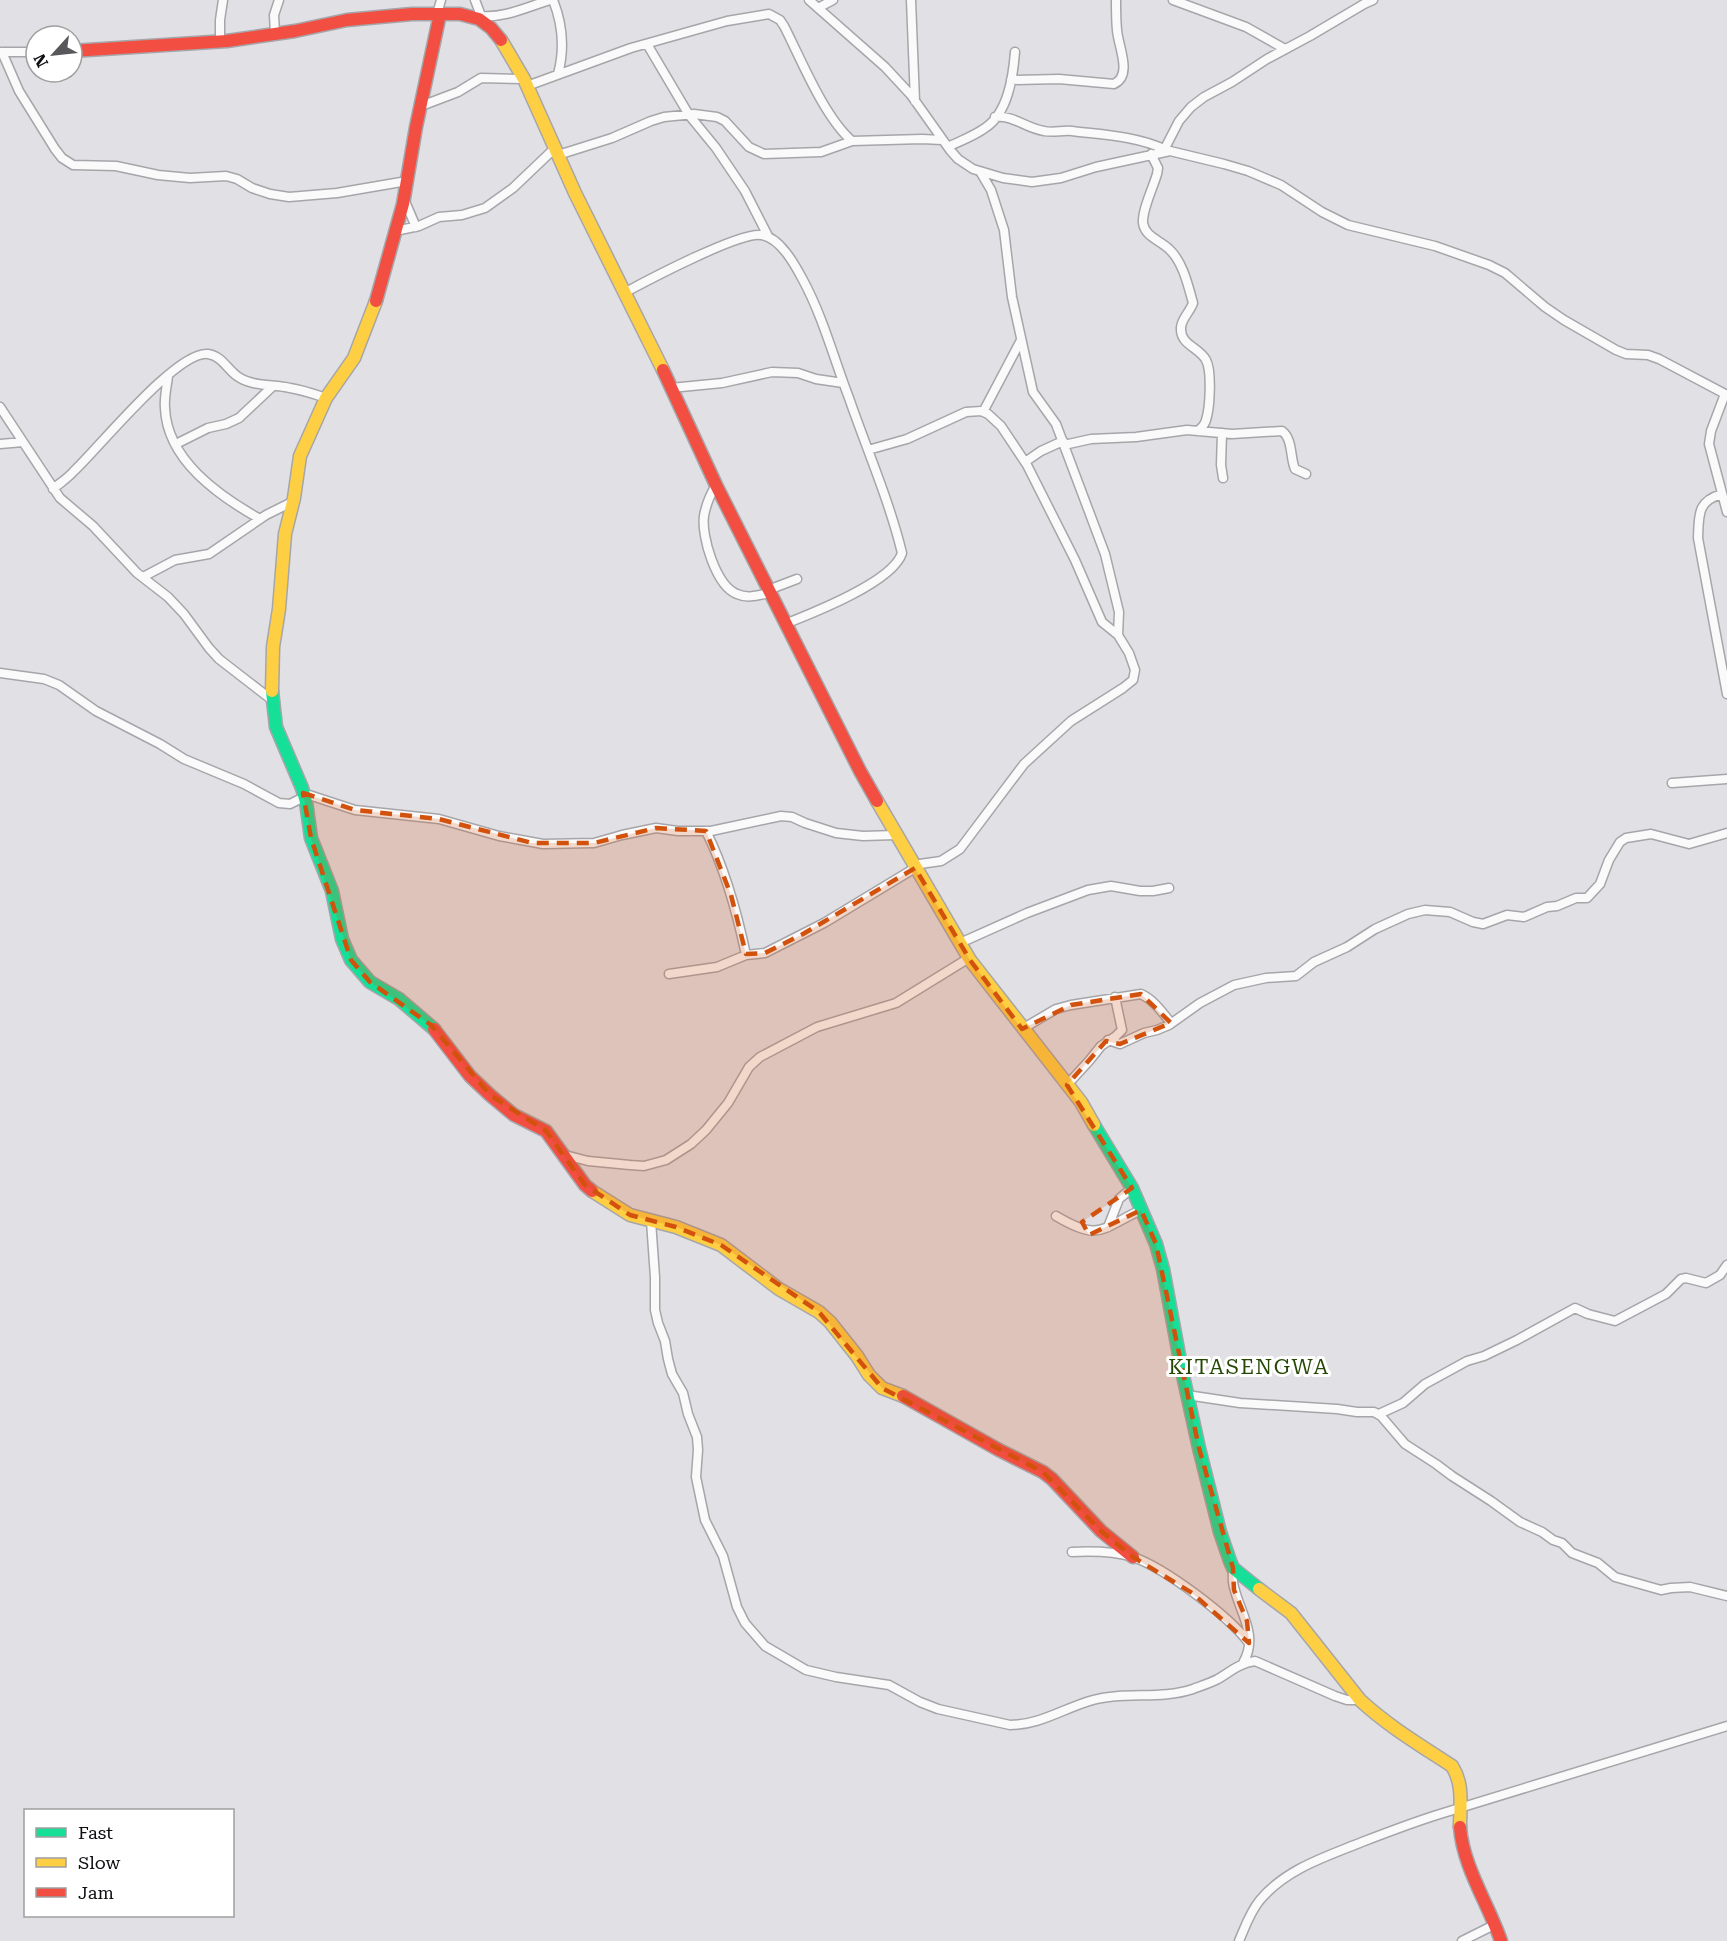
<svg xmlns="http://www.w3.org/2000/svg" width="1727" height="1941" viewBox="0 0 1727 1941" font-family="'Roboto Serif',serif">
<rect width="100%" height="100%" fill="#e0e0e5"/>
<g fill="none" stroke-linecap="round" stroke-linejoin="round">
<g stroke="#a6a6aa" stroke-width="11">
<path id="street" d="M475 0 483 21
M553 0C563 25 565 48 558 74
M809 0 885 67 911 95 950 150 958 159 973 169 1003 178 1032 182 1061 178 1096 167 1170 151 1224 164 1248 171 1281 185 1322 212 1348 225 1435 246 1489 265 1505 273 1545 307 1564 320 1616 350 1626 354 1648 355 1659 359 1727 395
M911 0 915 101
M1173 0 1246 27 1285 49
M818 8 833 0
M437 14 441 0
M481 16C505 18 527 7 550 0
M275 34 274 15 279 0
M220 42V20L223 0
M647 44 689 115 716 148 745 191 768 236
M0 52H36
M2 52 19 91 55 149 62 158 73 165 116 166 158 175 190 178 226 176 237 179 252 188 270 194 289 197 337 193 407 181
M1011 80 1059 79 1114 84C1133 75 1118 46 1117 30 1116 20 1116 10 1116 0
M527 86 631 48 727 21 769 14 780 20 784 26C801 59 824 117 852 141L922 139 942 140
M421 106 458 92 481 78 524 79
M995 117C1014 115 1025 128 1044 131 1053 133 1063 130 1072 131 1104 135 1135 136 1164 149
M948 147C960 141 974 136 985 128 1008 113 1013 77 1015 52
M1163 152 1179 121 1191 107 1204 97 1232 82 1267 59 1310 36 1364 4 1373 0
M1151 154 1158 168 1157 174C1153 188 1142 210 1143 223 1145 237 1160 240 1169 249 1183 262 1188 285 1193 303 1190 312 1181 319 1181 328 1180 345 1199 347 1206 360 1212 371 1210 408 1206 420 1205 425 1202 427 1198 431
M558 155 612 138 651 121 664 117 694 114 717 117 725 121 749 147 764 154 821 152 852 141
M981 173 991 190 1004 230 1012 297 1033 392 1056 424 1105 554 1119 612 1118 635
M404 199 416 227
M395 231 419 226 439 217 462 215 485 208 513 188 555 148
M624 293C648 280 739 232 761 235 780 237 795 265 803 280 823 317 834 359 849 398 867 450 889 500 902 553 893 582 813 613 785 624
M168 376C167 386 164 397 165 408 167 460 219 496 260 519
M671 388 722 383 772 372 798 373 816 379 843 383
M1725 394 1711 431 1709 444 1727 512
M0 407 60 498 93 526 137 573 168 597 184 614 209 648 219 659 272 700
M983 412 1021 340
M1222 433 1221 465 1223 478
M0 444 23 442
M176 444 208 428 226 424 239 418 273 386
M1064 445 1091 439 1136 437 1187 430 1232 434 1282 431C1293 439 1290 458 1295 469L1306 474
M868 450 907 439 966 412 981 411 988 414 1001 426 1027 465 1075 560 1102 622 1118 635 1129 653 1135 670 1133 680 1123 688 1071 721 1024 764 960 849 941 861 913 865
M1025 462 1041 451 1063 441
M716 485C710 495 706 504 704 516 701 536 716 586 737 594 748 599 759 595 770 593
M53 489C60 483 68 478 74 471 98 449 177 350 208 354 222 356 227 369 237 376 252 387 273 384 290 388 303 390 314 394 326 398
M1722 494C1697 501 1699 515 1698 538L1727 694
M143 577 175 560 209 554 266 515 292 502
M768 590 797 579
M0 673 44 679 59 685 96 711 160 744 184 759 244 784 279 803 290 804 304 797
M1672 783 1727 779
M303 793 355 810 439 819 499 836 543 844 594 843 622 835 656 828 678 831H711L781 816 792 817 805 823 836 833 863 836 896 835
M706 831C725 869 737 912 746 955
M960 943 1027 913 1088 890 1111 886 1140 891H1153L1169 888
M669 974 717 967 746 955 765 953 824 923 915 868
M1022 1029 1056 1009 1071 1005 1141 994C1154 1000 1162 1012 1171 1023
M1108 1040 1120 1044 1144 1033 1157 1030 1169 1025 1200 1003 1234 985 1266 978 1296 976 1314 962 1347 947 1375 929 1408 914 1425 910 1450 912 1473 922 1483 924 1507 915 1524 917 1547 907 1557 906 1576 898H1587L1600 884 1609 860 1620 842 1626 838 1651 834 1689 844 1727 833
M1067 1085 1089 1061 1101 1046 1116 1036 1122 1030 1115 997
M565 1155 588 1161 630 1165 644 1166 666 1160 691 1144 706 1130 728 1103 749 1067 760 1057 817 1027 896 1003 969 958
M1056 1216C1100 1242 1100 1229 1141 1210
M651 1221 655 1277V1310L658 1323 665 1341 668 1359 672 1374 683 1393 688 1414 697 1437 698 1450 696 1477 705 1520 723 1556 737 1607 745 1623 765 1646 806 1670 836 1677 889 1685 920 1702 938 1709 1010 1725C1040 1725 1064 1708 1093 1700 1125 1691 1161 1700 1193 1689 1201 1686 1210 1683 1218 1679 1231 1671 1240 1663 1255 1661L1335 1696 1347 1700H1360
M1108 1227 1119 1199 1132 1188
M1187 1395 1240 1403 1337 1409 1357 1412H1374L1381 1416 1405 1444 1436 1464 1452 1476 1491 1501 1520 1522 1542 1532 1553 1540 1562 1543 1572 1553 1598 1563 1615 1577 1661 1590 1671 1588 1690 1587 1727 1596
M1379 1414 1403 1403 1425 1384 1467 1361 1484 1356 1517 1340 1575 1308 1588 1314 1615 1321 1666 1294 1681 1279 1686 1278 1706 1283 1720 1275 1727 1265
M1072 1552C1092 1551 1113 1551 1133 1557 1165 1568 1229 1616 1249 1643
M1233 1568C1233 1574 1232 1581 1234 1587 1240 1613 1259 1636 1243 1663
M1239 1941C1245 1927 1250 1912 1260 1900 1286 1869 1325 1857 1362 1842 1388 1832 1414 1822 1440 1814L1727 1726
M1462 1941 1496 1924"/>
</g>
<g stroke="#a6a6aa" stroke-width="15">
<path id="fast" d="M272 691 276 727 302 788 306 802 311 838 332 891 342 939 351 960 370 982 399 999 434 1029
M1094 1125 1132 1188 1156 1244 1163 1269 1182 1371 1199 1448 1220 1532 1230 1561 1233 1568 1259 1589"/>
</g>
<g stroke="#a6a6aa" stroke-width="15">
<path id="slow" d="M501 40 524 79 575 193 663 370
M272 691 273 647 279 609 285 534 294 498 300 456 326 398 354 358 376 301
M877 801 970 960 1081 1102 1094 1125
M592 1191 630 1215 676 1227 721 1245 779 1289 819 1312 830 1322 857 1356 869 1375 882 1388 903 1396
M1259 1589 1291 1613 1360 1700C1388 1726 1420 1745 1452 1766 1464 1785 1460 1805 1460 1827"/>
</g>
<g stroke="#a6a6aa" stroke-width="15">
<path id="jam" d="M72 51 227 41 295 31 347 20 412 14H460L479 19 491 28 501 40
M376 301 403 204 416 127 440 14
M663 370 716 485 860 771 877 801
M434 1029 470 1076 490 1095 514 1115 546 1131 585 1185 592 1191
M903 1396 999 1450 1043 1472 1052 1479 1101 1531 1133 1557
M1460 1827C1463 1867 1488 1903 1501 1941"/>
</g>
<use href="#street" stroke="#fafafb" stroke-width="8"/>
<use href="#fast" stroke="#16e098" stroke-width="12"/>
<use href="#slow" stroke="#ffcf43" stroke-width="12"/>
<use href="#jam" stroke="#f24e42" stroke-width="12"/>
</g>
<path fill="#d2520d" fill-opacity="0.2" stroke="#d2520d" stroke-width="4.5" stroke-dasharray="12 8" stroke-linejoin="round" d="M303 793 355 810 439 819 532 843H594L656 828 706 831 731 895 746 954 765 953 803 934 915 868 970 960 1022 1029 1071 1005 1141 994 1171 1023 1120 1044 1106 1041 1067 1085 1132 1188 1082 1222 1089 1235 1141 1210 1156 1244 1199 1448 1233 1568 1234 1590 1247 1621 1249 1643 1192 1593 1133 1557 1101 1531 1043 1472 882 1388 819 1312 721 1245 676 1227 630 1215 585 1185 546 1131 490 1095 431 1025 370 982 351 960 311 838Z"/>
<g text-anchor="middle" stroke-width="6" stroke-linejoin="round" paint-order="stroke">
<g font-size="21" letter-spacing="1.5" fill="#254805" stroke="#fff">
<text x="1249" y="1374">KITASENGWA</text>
</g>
</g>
<rect x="24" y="1809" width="210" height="108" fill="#ffffff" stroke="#9f9fa0" stroke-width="1.5"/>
<rect x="36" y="1828" width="30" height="9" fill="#16e098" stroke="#9f9fa0" stroke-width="1.5"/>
<text x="78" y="1839" font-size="18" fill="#0e0f12">Fast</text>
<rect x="36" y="1858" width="30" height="9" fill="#ffcf43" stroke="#9f9fa0" stroke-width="1.5"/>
<text x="78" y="1869" font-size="18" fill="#0e0f12">Slow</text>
<rect x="36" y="1888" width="30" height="9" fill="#f24e42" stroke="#9f9fa0" stroke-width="1.5"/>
<text x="78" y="1899" font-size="18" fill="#0e0f12">Jam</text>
<g transform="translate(54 54) rotate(243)"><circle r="28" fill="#ffffff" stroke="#9f9fa0" stroke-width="1.5"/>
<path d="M0-4.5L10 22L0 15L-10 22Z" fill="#58585c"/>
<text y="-9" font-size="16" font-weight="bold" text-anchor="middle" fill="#0e0f12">N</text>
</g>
</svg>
